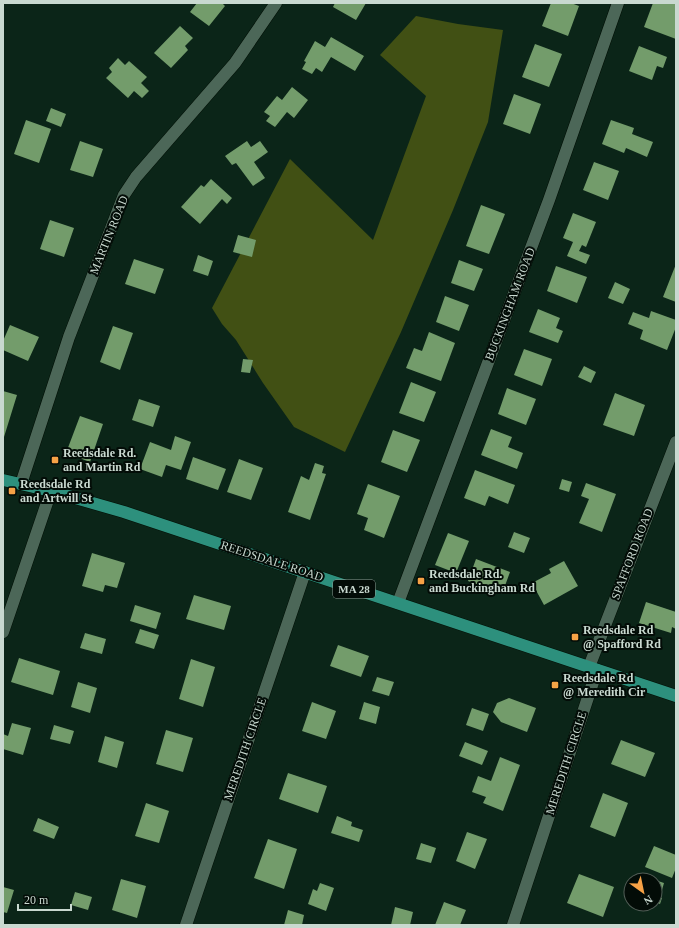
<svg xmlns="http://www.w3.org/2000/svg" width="679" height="928" viewBox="0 0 679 928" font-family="'Times New Roman',serif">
<rect width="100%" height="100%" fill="#0b2518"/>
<path fill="#415014" d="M416 16 458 24 503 30 488 122 453 210 401 332 345 452 294 427 263 383 236 340 222 324 212 308 290 159 373 240 426 96 380 55Z"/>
<path fill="#739c6b" d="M197 3H222L225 6 209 26 190 12Z
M335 3H366L356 20 333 7Z
M551 3H571L579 6 568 36 542 26Z
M653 3H676V39L644 27Z
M180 26 193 38 185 46 188 50 171 68 154 53Z
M331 37 364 56 355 71 331 57 322 72 316 68 312 74 302 69 306 62 304 61 315 41 325 47Z
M535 44 562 54 549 87 522 77Z
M639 46 667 57 663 68 657 66 652 80 629 71Z
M118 58 125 65 129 61 147 77 141 83 149 91 142 98 134 91 128 98 106 78 112 72 109 68Z
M292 87 308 100 294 118 287 112 275 127 266 121 270 116 264 112 277 96 282 100Z
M514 94 541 104 530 134 503 124Z
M51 108 66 114 61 127 46 121Z
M26 120 51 129 39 163 14 154Z
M611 120 634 128 632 134 653 142 647 157 626 148 624 153 602 144Z
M80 141 103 149 93 177 70 170Z
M247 141 251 147 260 141 268 152 254 162 265 178 253 186 236 163 232 165 225 156Z
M594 162 619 171 608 200 583 190Z
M211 179 232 198 227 204 222 199 200 224 181 207 201 185 204 187Z
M481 205 505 214 489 254 466 246Z
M573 213 596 222 586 247 582 245 579 251 590 255 586 264 567 256 573 242 563 238Z
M50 220 74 228 64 257 40 249Z
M238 235 256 240 252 257 233 252Z
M198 255 213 261 208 276 193 271Z
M134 259 164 269 155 294 125 284Z
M459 260 483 269 474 291 451 283Z
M676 264V302L663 297Z
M556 266 587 277 577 303 547 291Z
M615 282 630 289 623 304 608 298Z
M445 296 469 305 459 331 436 322Z
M538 309 560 318 556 328 563 331 558 343 529 332Z
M651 311 676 320V327L667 350 640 339 643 330 628 324 633 312 649 318Z
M10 325 39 337 28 361 3 350V341Z
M113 326 133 333 120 370 100 362Z
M429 332 455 343 441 381 406 368 414 348 422 351Z
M524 349 552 359 542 386 514 375Z
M243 359 253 360 250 373 241 372Z
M584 366 596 372 591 383 578 377Z
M411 382 436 392 424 422 399 413Z
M507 388 536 399 526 425 498 414Z
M3 391 17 395 4 437 3 436Z
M615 393 645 405 634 436 603 425Z
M139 399 160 406 153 427 132 420Z
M80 416 103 424 90 462 66 453Z
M491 429 512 437 508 447 523 453 517 469 481 455Z
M393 430 420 440 407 472 381 462Z
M175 436 191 442 181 470 166 465 162 477 140 469 150 442 171 450Z
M193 457 226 469 218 490 186 479Z
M239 459 263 468 251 500 227 492Z
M315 463 324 466 322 473 326 474 310 520 288 512 301 476 309 480Z
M475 470 515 485 508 504 489 496 485 506 464 498Z
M562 479 572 482 569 492 559 489Z
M586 483 616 494 602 532 579 523 589 499 581 496Z
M368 484 400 496 384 538 364 530 368 518 357 514Z
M514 532 530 538 524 553 508 547Z
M448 533 469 541 456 573 435 565Z
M92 553 125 563 117 588 105 585 103 592 82 586Z
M476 559 510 572 502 594 468 581Z
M564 561 578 586 544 605 532 583 551 573 549 569Z
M194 595 231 606 224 630 186 619Z
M646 602 676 612V629L672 627 671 633 639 623Z
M135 605 161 613 156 629 130 621Z
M140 629 159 635 154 649 135 643Z
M85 633 106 639 102 654 80 648Z
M338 645 369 656 361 677 330 666Z
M19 658 60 671 53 695 11 682Z
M191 659 215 667 203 707 179 699Z
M377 677 394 682 389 696 372 691Z
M78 682 97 688 90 713 71 707Z
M509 698 536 708 527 732 501 722 493 712 497 703Z
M312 702 336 711 326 739 302 731Z
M364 702 380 707 376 724 359 719Z
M472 708 489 714 483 731 466 725Z
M12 723 31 728 23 755 3 749V734L8 736Z
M54 725 74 731 70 744 50 739Z
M166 730 193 738 183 772 156 764Z
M105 736 124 742 117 768 98 762Z
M621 740 655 753 645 777 611 764Z
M465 742 488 751 482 765 459 756Z
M500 757 520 765 503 811 483 803 486 797 472 792 478 776 491 781Z
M288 773 327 786 318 813 279 799Z
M603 793 628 803 615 837 590 827Z
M146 803 169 811 159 843 135 836Z
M337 816 352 822 351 826 363 830 359 842 331 833Z
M38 818 59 827 54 839 33 831Z
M467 832 487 839 475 869 456 861Z
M268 839 297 849 284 889 254 878Z
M421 843 436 848 431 863 416 859Z
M654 846 676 855V868L672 878 645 867Z
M579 874 614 887 603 917 567 903Z
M121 879 146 886 137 918 112 910Z
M655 880 664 883 660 897 662 898 660 904 655 902Z
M320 883 334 888 326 911 308 904 313 889 317 891Z
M3 887 14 890 7 913 3 912Z
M75 892 92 897 88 910 71 905Z
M444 902 466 910 460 925H435Z
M395 907 413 912 410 925H391Z
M288 910 304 915 302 925H284Z"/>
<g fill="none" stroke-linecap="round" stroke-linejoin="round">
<g stroke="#000e04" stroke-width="13">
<path id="street" d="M21 484 69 337 124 195 136 177 235 63 276 3
M398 603 549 200 618 3
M3 632 51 491
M589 667 676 442
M186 925 305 572
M513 925 597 670"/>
</g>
<g stroke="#000e04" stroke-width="13">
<path id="primary" d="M3 480 51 491 124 512 676 696"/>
</g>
<use href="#street" stroke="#4c6758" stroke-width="12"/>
<use href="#primary" stroke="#2d907d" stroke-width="12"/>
</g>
<g fill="#f6a246" stroke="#030c07" stroke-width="1.5">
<rect x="51" y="456" width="8" height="8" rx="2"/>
<rect x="8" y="487" width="8" height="8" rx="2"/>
<rect x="417" y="577" width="8" height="8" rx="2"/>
<rect x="571" y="633" width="8" height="8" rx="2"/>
<rect x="551" y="681" width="8" height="8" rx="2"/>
</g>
<g text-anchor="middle" stroke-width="4" stroke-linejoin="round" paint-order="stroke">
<rect fill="#030c07" stroke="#8e9c94" stroke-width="1" x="333" y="580" width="42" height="18" rx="3"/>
<g font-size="11" font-weight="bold" fill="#c9d9d0">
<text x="354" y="593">MA 28</text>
</g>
<g font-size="12" fill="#c9d9d0" stroke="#030c07">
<text transform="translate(109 235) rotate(-68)" y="4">MARTIN ROAD</text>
<text transform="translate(510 304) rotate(-69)" y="4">BUCKINGHAM ROAD</text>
<text transform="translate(632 554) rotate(-69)" y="4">SPAFFORD ROAD</text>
<text transform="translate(272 561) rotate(18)" y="4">REEDSDALE ROAD</text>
<text transform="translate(245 749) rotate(-71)" y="4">MEREDITH CIRCLE</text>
<text transform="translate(566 763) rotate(-72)" y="4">MEREDITH CIRCLE</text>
</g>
<g font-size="12" font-weight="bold" fill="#c9d9d0" stroke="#030c07" text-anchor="start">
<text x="63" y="457">Reedsdale Rd.<tspan x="63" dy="14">and Martin Rd</tspan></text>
<text x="20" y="488">Reedsdale Rd<tspan x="20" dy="14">and Artwill St</tspan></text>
<text x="429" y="578">Reedsdale Rd.<tspan x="429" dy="14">and Buckingham Rd</tspan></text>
<text x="583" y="634">Reedsdale Rd<tspan x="583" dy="14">@ Spafford Rd</tspan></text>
<text x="563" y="682">Reedsdale Rd<tspan x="563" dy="14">@ Meredith Cir</tspan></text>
</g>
</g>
<rect width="679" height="928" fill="none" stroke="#c9d9d0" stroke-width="8"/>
<g transform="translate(643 892) rotate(147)"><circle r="19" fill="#030c07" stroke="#525e57"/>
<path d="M0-3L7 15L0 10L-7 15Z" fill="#f6a246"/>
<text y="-6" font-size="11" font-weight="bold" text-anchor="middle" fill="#c9d9d0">N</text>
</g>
<path d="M18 904v6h53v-6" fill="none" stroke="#c9d9d0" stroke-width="2"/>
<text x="24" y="904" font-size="12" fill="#c9d9d0" stroke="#030c07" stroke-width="3" paint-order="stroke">20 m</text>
</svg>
